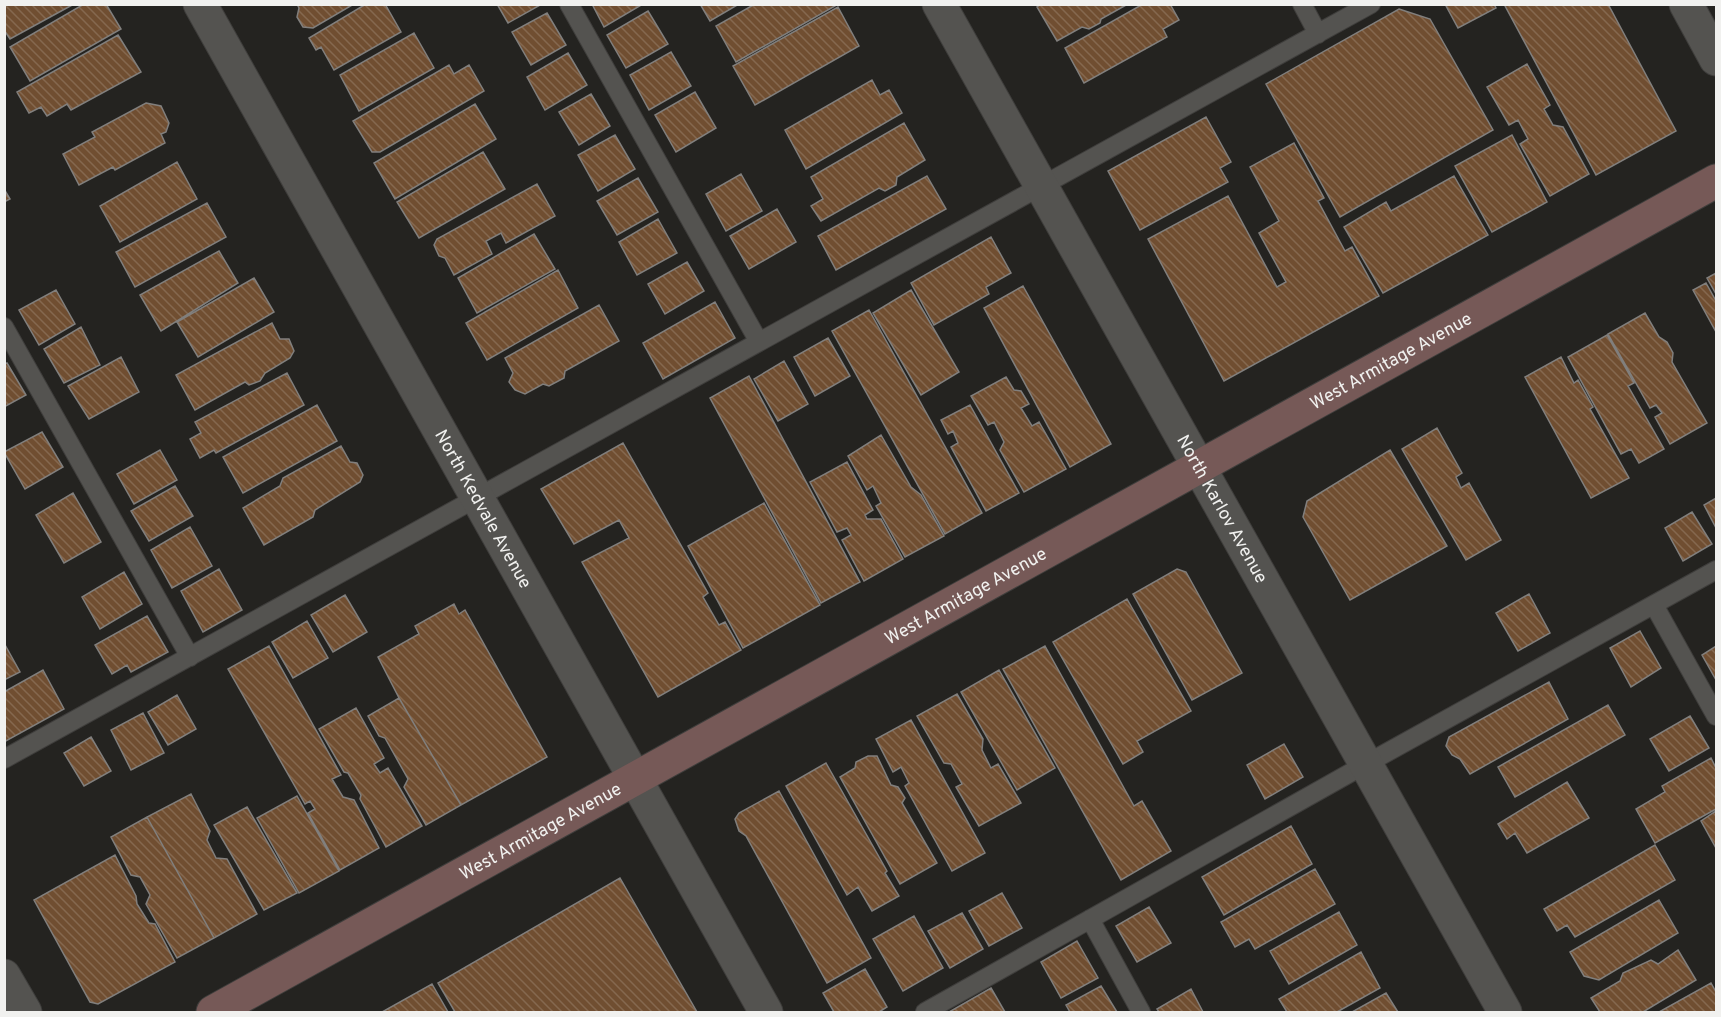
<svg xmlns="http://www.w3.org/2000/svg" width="1721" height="1017" viewBox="0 0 1721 1017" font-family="Overpass,sans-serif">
<defs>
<pattern id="building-back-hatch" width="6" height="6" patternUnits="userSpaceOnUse" patternTransform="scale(1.5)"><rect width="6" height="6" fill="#704e31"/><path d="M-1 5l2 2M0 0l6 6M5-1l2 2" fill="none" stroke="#85684f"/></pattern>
</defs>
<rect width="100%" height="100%" fill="#242320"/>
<path fill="url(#building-back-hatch)" stroke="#817f7d" stroke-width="1.5" d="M4 4H74L10 39 4 30Z
M84 4H106L121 29 30 81 10 47Z
M297 4H354L313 28 303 27 297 17 299 8Z
M366 4H385L401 32 334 70 321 47 316 50 309 38Z
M497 4H542L508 23Z
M592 4H643L604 27Z
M700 4H739L710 21Z
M755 4H834L835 6 736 62 716 26Z
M1041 4H1128L1101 19 1100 23 1089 29 1082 27 1057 41 1037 7Z
M1143 4H1170L1179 20 1163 29 1167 37 1084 83 1065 48Z
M1445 4H1494L1496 8 1458 28Z
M1504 4H1608L1676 131 1596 175Z
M838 7 859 46 755 105 733 66Z
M1399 9 1430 19 1493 130 1340 217 1266 84Z
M648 11 668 44 626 68 607 35Z
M547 13 566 45 531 65 512 32Z
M414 33 434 68 359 111 340 75Z
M118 35 141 72 71 110 67 104 47 116 41 107 29 113 17 92Z
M671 52 691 86 649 110 630 75Z
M568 53 587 85 545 110 527 77Z
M1527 64 1550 105 1544 109 1553 125 1563 127 1589 174 1550 196 1520 144 1528 139 1518 120 1509 125 1487 87Z
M449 65 454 74 469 65 484 91 380 152H372L353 121Z
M872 80 880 95 889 90 902 113 806 169 785 130Z
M695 92 716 128 676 152 655 115Z
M591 94 610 126 579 145 559 112Z
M146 103 161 106 169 123 166 132 161 134 165 143 115 170 113 167 79 185 63 154 95 137 92 132Z
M475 104 496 139 395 199 374 163Z
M1206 117 1231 162 1220 168 1228 182 1140 230 1108 171Z
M904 123 925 160 897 177 896 185 885 191 879 188 821 221 811 206 823 199 811 177Z
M615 135 635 169 598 191 578 155Z
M1512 135 1547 202 1492 232 1455 166Z
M1294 143 1324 198 1318 201 1345 251 1352 247 1379 296 1224 381 1148 239 1228 196 1277 287 1286 282 1259 233 1279 221 1250 167Z
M483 152 505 189 419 238 397 202Z
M177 162 197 199 120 242 100 206Z
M741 174 762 211 726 231 706 194Z
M927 176 946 209 836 270 818 236Z
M1454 176 1488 235 1383 293 1344 227 1386 202 1391 211Z
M638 178 658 212 617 235 597 201Z
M537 184 555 216 506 243 501 233 486 241 492 254 454 275 445 258 439 256 434 245 437 239Z
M4 189 10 199 4 202Z
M207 203 226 237 135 287 116 252Z
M777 209 796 242 749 269 730 236Z
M658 219 677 253 637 275 619 242Z
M534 234 555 269 477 313 458 278Z
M991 237 1011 273 986 287 989 294 934 325 911 283Z
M219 251 238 283 161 331 140 295Z
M687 262 704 291 665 314 648 284Z
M558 270 578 308 487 360 466 323Z
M1716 273V294L1707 278Z
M254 278 274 312 198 357 177 322Z
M1706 283 1716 301V332L1693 290Z
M1023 286 1111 444 1070 467 984 308Z
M56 290 75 324 39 345 19 310Z
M911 290 959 372 921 395 873 313Z
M715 302 735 338 663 379 643 343Z
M599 305 619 341 565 371 564 378 549 386 543 384 525 394 515 390 509 382 513 373 505 358Z
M869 310 982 513 945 534 832 331Z
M1645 313 1659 337 1667 342 1673 353 1672 362 1707 423 1670 444 1655 417 1662 413 1656 405 1650 408 1608 334Z
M272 323 280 339H289L294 351 290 358 265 373 260 381 249 385 245 382 195 410 176 375Z
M81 327 100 365 64 383 44 349Z
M1607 335 1634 383 1628 386 1664 449 1639 463 1631 449 1621 454 1568 357Z
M828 338 850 376 815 396 794 357Z
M121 357 139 392 89 419 68 386Z
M1561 357 1574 383 1578 380 1593 407 1590 409 1629 478 1591 498 1525 377Z
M784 361 808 404 778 421 754 379Z
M7 363 26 395 4 407V364Z
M287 373 304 405 216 453 214 450 200 458 190 439 201 433 195 422Z
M749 376 860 582 821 603 710 398Z
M1006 377 1014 390 1021 391 1029 404 1021 408 1032 426 1039 422 1066 469 1024 492 1000 450 1004 442 994 422 988 425 971 396Z
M317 405 337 441 243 493 223 457Z
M970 405 1019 493 986 511 951 447 958 443 953 431 948 434 941 420Z
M1437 428 1462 473 1456 477 1461 488 1469 483 1501 540 1466 560 1402 449Z
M42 432 63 467 25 489 4 452Z
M881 435 911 487 921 495 944 536 905 557 876 506 881 503 873 486 867 490 848 456Z
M623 443 708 593 703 597 719 625 725 622 741 650 658 697 582 562 629 538 619 520 574 544 541 489Z
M341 446 350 462 357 463 363 475 360 482 315 510 313 517 264 545 243 508 280 486 283 478Z
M160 450 177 480 134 504 117 474Z
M1390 450 1447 546 1350 600 1303 517 1307 501Z
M847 462 873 510 865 515 867 519H881L903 559 864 581 842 540 851 535 847 528 837 532 810 482Z
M175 486 193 516 149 541 131 511Z
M73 493 101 542 64 563 36 515Z
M1716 498V528L1704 505Z
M764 503 820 605 743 648 688 546Z
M1692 512 1712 544 1683 561 1665 528Z
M190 527 212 566 172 588 151 550Z
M219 569 242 610 203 632 181 591Z
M1177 569 1186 572 1242 673 1192 700 1133 594Z
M124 572 142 604 100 629 82 597Z
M1529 594 1550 633 1518 651 1496 613Z
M345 595 367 632 333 652 311 615Z
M1127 599 1191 711 1137 741 1143 752 1123 764 1053 642Z
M454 604 459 614 465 610 547 757 461 805 399 698 378 657 419 634 415 626Z
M147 616 168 652 131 672 127 665 112 674 95 645Z
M307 621 328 658 293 678 272 642Z
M1640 631 1661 668 1631 687 1610 648Z
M4 643 20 672 4 680Z
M269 646 341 775 332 779 343 797 354 800 379 848 340 870 308 813 315 809 310 801 305 804 228 669Z
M1045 646 1134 806 1142 801 1171 851 1121 880 1003 669Z
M1716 646V680L1702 655Z
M43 670 64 709 4 742V692Z
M999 670 1055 768 1017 790 961 692Z
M1549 682 1568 719 1470 774 1460 759 1452 755 1446 746 1449 737Z
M957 694 983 739 982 750 991 768 998 764 1021 803 979 826 956 787 962 784 951 764 944 763 917 716Z
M177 695 196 729 168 745 148 712Z
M399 698 461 805 426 825 404 787 408 779 385 738 379 736 368 716Z
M1608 705 1625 735 1515 797 1498 767Z
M356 708 384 758 374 764 380 773 388 768 422 826 386 847 360 799 361 795 348 773 344 772 319 729Z
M143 713 164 753 131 770 111 730Z
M1690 716 1709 748 1669 771 1650 739Z
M911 720 985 853 952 871 905 786 909 783 901 767 893 772 876 739Z
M91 737 111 771 84 786 64 753Z
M1284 744 1303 777 1265 799 1247 765Z
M868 756H877L891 785 898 787 905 798 902 803 937 863 900 884 840 777 855 768 856 762Z
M1711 758 1716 768V809L1655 843 1636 809 1665 792 1662 786Z
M826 763 887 871 885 873 899 896 872 911 858 887 847 895 786 786Z
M1567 782 1589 818 1527 853 1515 833 1507 839 1498 824Z
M779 791 871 958 827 983 746 836 739 831 735 819 739 813Z
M191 794 210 831 207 840 216 858 227 859 257 914 214 938 147 817Z
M297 796 339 871 299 893 257 818Z
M247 807 297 893 264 910 214 825Z
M1716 811V848L1701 821Z
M147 817 214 938 177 958 146 904 150 895 140 877 131 875 111 837Z
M1291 826 1312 864 1224 915 1202 877Z
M1655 845 1675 880 1575 937 1567 925 1557 931 1544 909Z
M115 855 136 896 137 904 149 923 155 924 175 962 98 1004 90 1002 34 900Z
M1315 869 1335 904 1255 949 1249 939 1235 947 1221 922Z
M620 878 697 1012H455L438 983Z
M1002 893 1022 928 989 946 969 911Z
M1659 900 1678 933 1599 980 1584 976 1570 952Z
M1149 907 1171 943 1137 962 1116 926Z
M1339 912 1357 945 1289 984 1270 951Z
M962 913 983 949 950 968 928 931Z
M914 916 943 968 903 991 873 939Z
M1077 941 1098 978 1061 998 1041 962Z
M1678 950 1696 980 1643 1012H1600L1591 998 1620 981 1623 973 1651 960 1658 964Z
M1361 952 1380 988 1337 1012H1287L1279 999Z
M865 969 887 1007 879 1012H834L823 993Z
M1711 983 1716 992V1012H1659Z
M432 984 448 1012H382Z
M1101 986 1117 1012H1070L1066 1005Z
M991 988 1005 1012H949Z
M1191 989 1203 1012H1159L1157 1009Z
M1386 993 1398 1012H1352Z"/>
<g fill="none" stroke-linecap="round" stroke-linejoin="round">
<g stroke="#3f3e3c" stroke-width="20">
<path id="service" d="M569 4 759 342
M1302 4 1318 34
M4 327 190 657
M1654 605 1716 716
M4 759 1371 4
M1090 919 1141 1012
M925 1012 1366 764 1716 570"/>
</g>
<g stroke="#3f3e3c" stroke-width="35">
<g id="minor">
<path id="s1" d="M200 4 766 1012"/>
<path id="s2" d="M939 4 1505 1012"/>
<path d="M1686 4 1716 59"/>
<path d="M4 976 25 1012"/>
</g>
</g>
<g stroke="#3f3e3c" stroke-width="35">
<g id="secondary">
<path id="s3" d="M213 1012 1716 181"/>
</g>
</g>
<use href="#service" stroke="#545350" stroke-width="18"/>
<use href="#minor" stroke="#545350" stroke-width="33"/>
<use href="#secondary" stroke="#765957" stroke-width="33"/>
</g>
<g text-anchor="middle" stroke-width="5" stroke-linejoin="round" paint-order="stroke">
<g font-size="18" fill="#f1f1ef" stroke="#242320">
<text dy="6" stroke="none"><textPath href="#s3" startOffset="1346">West Armitage Avenue</textPath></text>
<text dy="6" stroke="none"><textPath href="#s1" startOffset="579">North Kedvale Avenue</textPath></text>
<text dy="6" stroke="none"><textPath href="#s2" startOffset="579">North Karlov Avenue</textPath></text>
<text dy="6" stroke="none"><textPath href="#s3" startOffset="860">West Armitage Avenue</textPath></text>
<text dy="6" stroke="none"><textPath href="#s3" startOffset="374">West Armitage Avenue</textPath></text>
</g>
</g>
<rect width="1721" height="1017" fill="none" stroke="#f1f1ef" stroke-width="12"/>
</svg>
